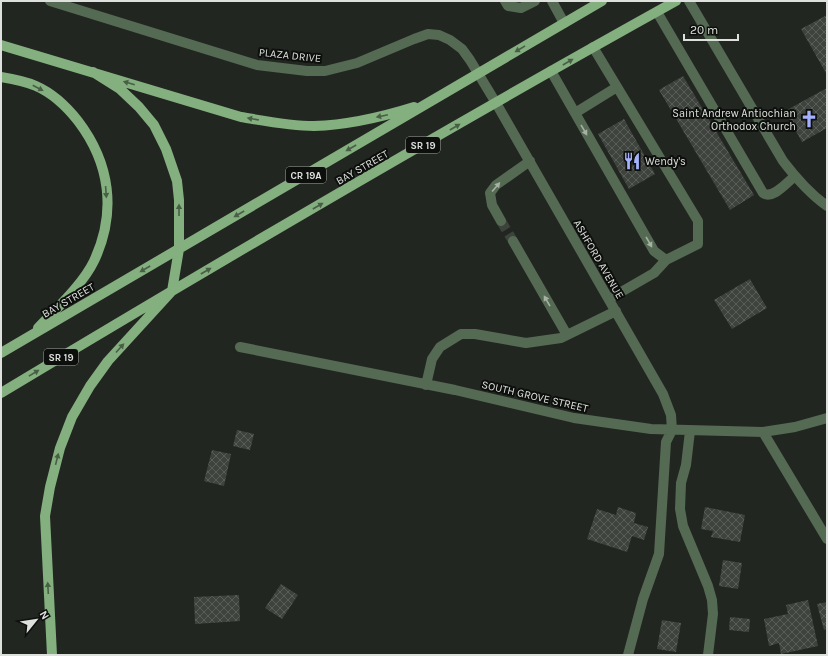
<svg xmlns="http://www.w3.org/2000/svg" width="828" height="656" viewBox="0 0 828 656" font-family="Karla,sans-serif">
<defs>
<pattern id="building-cross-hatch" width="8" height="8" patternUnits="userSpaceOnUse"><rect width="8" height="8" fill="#3e433d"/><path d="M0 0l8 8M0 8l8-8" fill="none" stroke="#595e58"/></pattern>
</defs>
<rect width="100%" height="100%" fill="#222621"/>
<path fill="url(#building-cross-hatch)" d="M827 15V75L801 29Z
M683 76 754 195 730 210 659 90Z
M827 88V128L802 142 785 111Z
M624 119 655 174 629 189 598 134Z
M750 279 767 308 732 329 714 300Z
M237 430 254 434 250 450 233 446Z
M212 450 231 454 224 486 204 481Z
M618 507 636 513 634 523 648 527 644 540 632 536 627 552 587 539 597 509 616 515Z
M705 507 745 515 740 542 711 537 713 531 701 529Z
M723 560 742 563 738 589 719 586Z
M281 584 298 595 282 619 265 608Z
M239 595 240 621 195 624 194 597Z
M808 600 818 646 781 654 779 643 769 646 764 619 788 614 786 605Z
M827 602V629L824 630 817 604Z
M730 617 750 619 749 632 729 630Z
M662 620 681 623 676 652 657 649Z"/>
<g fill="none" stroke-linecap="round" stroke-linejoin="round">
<path stroke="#3e423d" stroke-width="10" stroke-dasharray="10 5" stroke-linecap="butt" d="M501 221 513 241"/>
<path stroke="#556a53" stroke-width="10" d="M50 1 257 65 307 71H325L357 63 414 39 428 34 439 35 450 40 462 49 470 60 496 103 663 394 671 415 672 430 666 442 659 554 643 599 628 655
M505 1 508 6 521 8 535 1
M552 1 564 23
M689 1 783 161C796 178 810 194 827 206
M657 12 763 193C773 200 787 182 795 176
M593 47 698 221V244L666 260 654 273 609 299
M551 71 654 251 666 260
M575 113 617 87
M501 221 492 205 490 193 496 185 530 161
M513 241 567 335
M240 347 455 390 574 418 651 429 763 432 795 427 827 418
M426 385 432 359 440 347 461 334H475L526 343 561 338 616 311
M690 431 686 465 681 483 680 509 683 526 708 586 712 600 713 614 708 655
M763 432 827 539"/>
<path stroke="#84af7f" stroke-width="10" d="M1 45 241 117C265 121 290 126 314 126 348 125 382 117 414 107
M1 77C13 79 25 81 36 86 52 93 67 107 78 121 110 163 117 212 94 261 83 284 56 309 38 328
M1 353 602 1
M1 393C224 259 449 127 676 1
M52 655 45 516 50 487 60 448 72 417 90 386 108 361 172 291 179 249V200L177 181 166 149 154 125 139 107 120 89 93 72"/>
</g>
<defs><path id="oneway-solid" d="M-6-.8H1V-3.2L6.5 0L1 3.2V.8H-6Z"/></defs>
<g fill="#485f46">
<use href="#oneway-solid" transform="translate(520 49) rotate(149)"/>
<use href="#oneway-solid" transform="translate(568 62) rotate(-30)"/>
<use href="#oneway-solid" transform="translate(129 83) rotate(-164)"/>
<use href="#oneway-solid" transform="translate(38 88) rotate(28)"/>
<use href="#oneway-solid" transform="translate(382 116) rotate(168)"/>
<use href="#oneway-solid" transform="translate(253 119) rotate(-170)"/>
<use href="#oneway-solid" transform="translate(455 127) rotate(-30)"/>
<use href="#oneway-solid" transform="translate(351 148) rotate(150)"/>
<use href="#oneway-solid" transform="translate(106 192) rotate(86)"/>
<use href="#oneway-solid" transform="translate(318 206) rotate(-30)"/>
<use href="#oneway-solid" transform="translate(179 210) rotate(-90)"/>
<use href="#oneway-solid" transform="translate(239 214) rotate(150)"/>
<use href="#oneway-solid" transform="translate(145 269) rotate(150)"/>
<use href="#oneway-solid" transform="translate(206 271) rotate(-30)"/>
<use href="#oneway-solid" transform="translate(120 348) rotate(-48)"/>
<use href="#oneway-solid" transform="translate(34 373) rotate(-31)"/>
<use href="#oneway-solid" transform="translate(57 459) rotate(-76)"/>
<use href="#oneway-solid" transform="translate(48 588) rotate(-93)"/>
</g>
<g fill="#a7b1a5">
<use href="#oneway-solid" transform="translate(584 130) rotate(60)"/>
<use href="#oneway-solid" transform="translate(496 187) rotate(-49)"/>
<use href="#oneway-solid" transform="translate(649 242) rotate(60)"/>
<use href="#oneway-solid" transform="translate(547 301) rotate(-120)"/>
</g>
<defs>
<g id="church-bare" transform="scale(1.38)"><path d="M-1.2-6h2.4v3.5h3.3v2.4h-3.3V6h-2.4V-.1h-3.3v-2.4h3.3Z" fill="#a5b1fc" stroke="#0d0f0c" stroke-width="2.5" paint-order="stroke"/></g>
<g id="restaurant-bare" transform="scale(1.38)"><path d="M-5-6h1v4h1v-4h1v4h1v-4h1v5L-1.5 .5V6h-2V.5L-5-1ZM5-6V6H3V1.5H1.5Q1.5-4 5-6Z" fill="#a5b1fc" stroke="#0d0f0c" stroke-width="2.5" paint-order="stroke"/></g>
</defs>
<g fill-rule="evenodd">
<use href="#church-bare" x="809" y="119"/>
<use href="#restaurant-bare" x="632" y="161"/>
</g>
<g text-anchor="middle" stroke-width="4" stroke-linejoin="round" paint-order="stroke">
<g fill="#0d0f0c" stroke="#9fa19e" stroke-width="1">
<rect x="406" y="137" width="34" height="16" rx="3"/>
<rect x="286" y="167" width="40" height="16" rx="3"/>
<rect x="44" y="349" width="34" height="16" rx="3"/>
</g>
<g font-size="10" font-weight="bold" fill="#dde0dc">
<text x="423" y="149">SR 19</text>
<text x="306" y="179">CR 19A</text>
<text x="61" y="361">SR 19</text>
</g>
<g font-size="11" fill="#dde0dc" stroke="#0d0f0c">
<text transform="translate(290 55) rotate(6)" y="4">PLAZA DRIVE</text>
<text transform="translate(362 167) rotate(-30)" y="4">BAY STREET</text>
<text transform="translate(599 259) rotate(60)" y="4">ASHFORD AVENUE</text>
<text transform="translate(68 300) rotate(-30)" y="4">BAY STREET</text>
<text transform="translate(535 396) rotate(13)" y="4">SOUTH GROVE STREET</text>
</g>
<g font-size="11" fill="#dde0dc" stroke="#0d0f0c" text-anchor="end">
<text x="796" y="117">Saint Andrew Antiochian<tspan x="796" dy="13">Orthodox Church</tspan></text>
<text x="645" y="165" text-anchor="start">Wendy's</text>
</g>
</g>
<rect width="828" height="656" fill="none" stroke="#dde0dc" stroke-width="4"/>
<g transform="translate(36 620) rotate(60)" stroke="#0d0f0c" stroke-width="3" paint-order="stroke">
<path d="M0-3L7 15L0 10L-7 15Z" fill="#dde0dc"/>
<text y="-6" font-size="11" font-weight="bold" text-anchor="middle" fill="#dde0dc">N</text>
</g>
<path d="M684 34v6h54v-6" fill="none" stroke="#dde0dc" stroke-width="2"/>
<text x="690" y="34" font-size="12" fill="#dde0dc" stroke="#0d0f0c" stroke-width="3" paint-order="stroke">20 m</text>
</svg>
